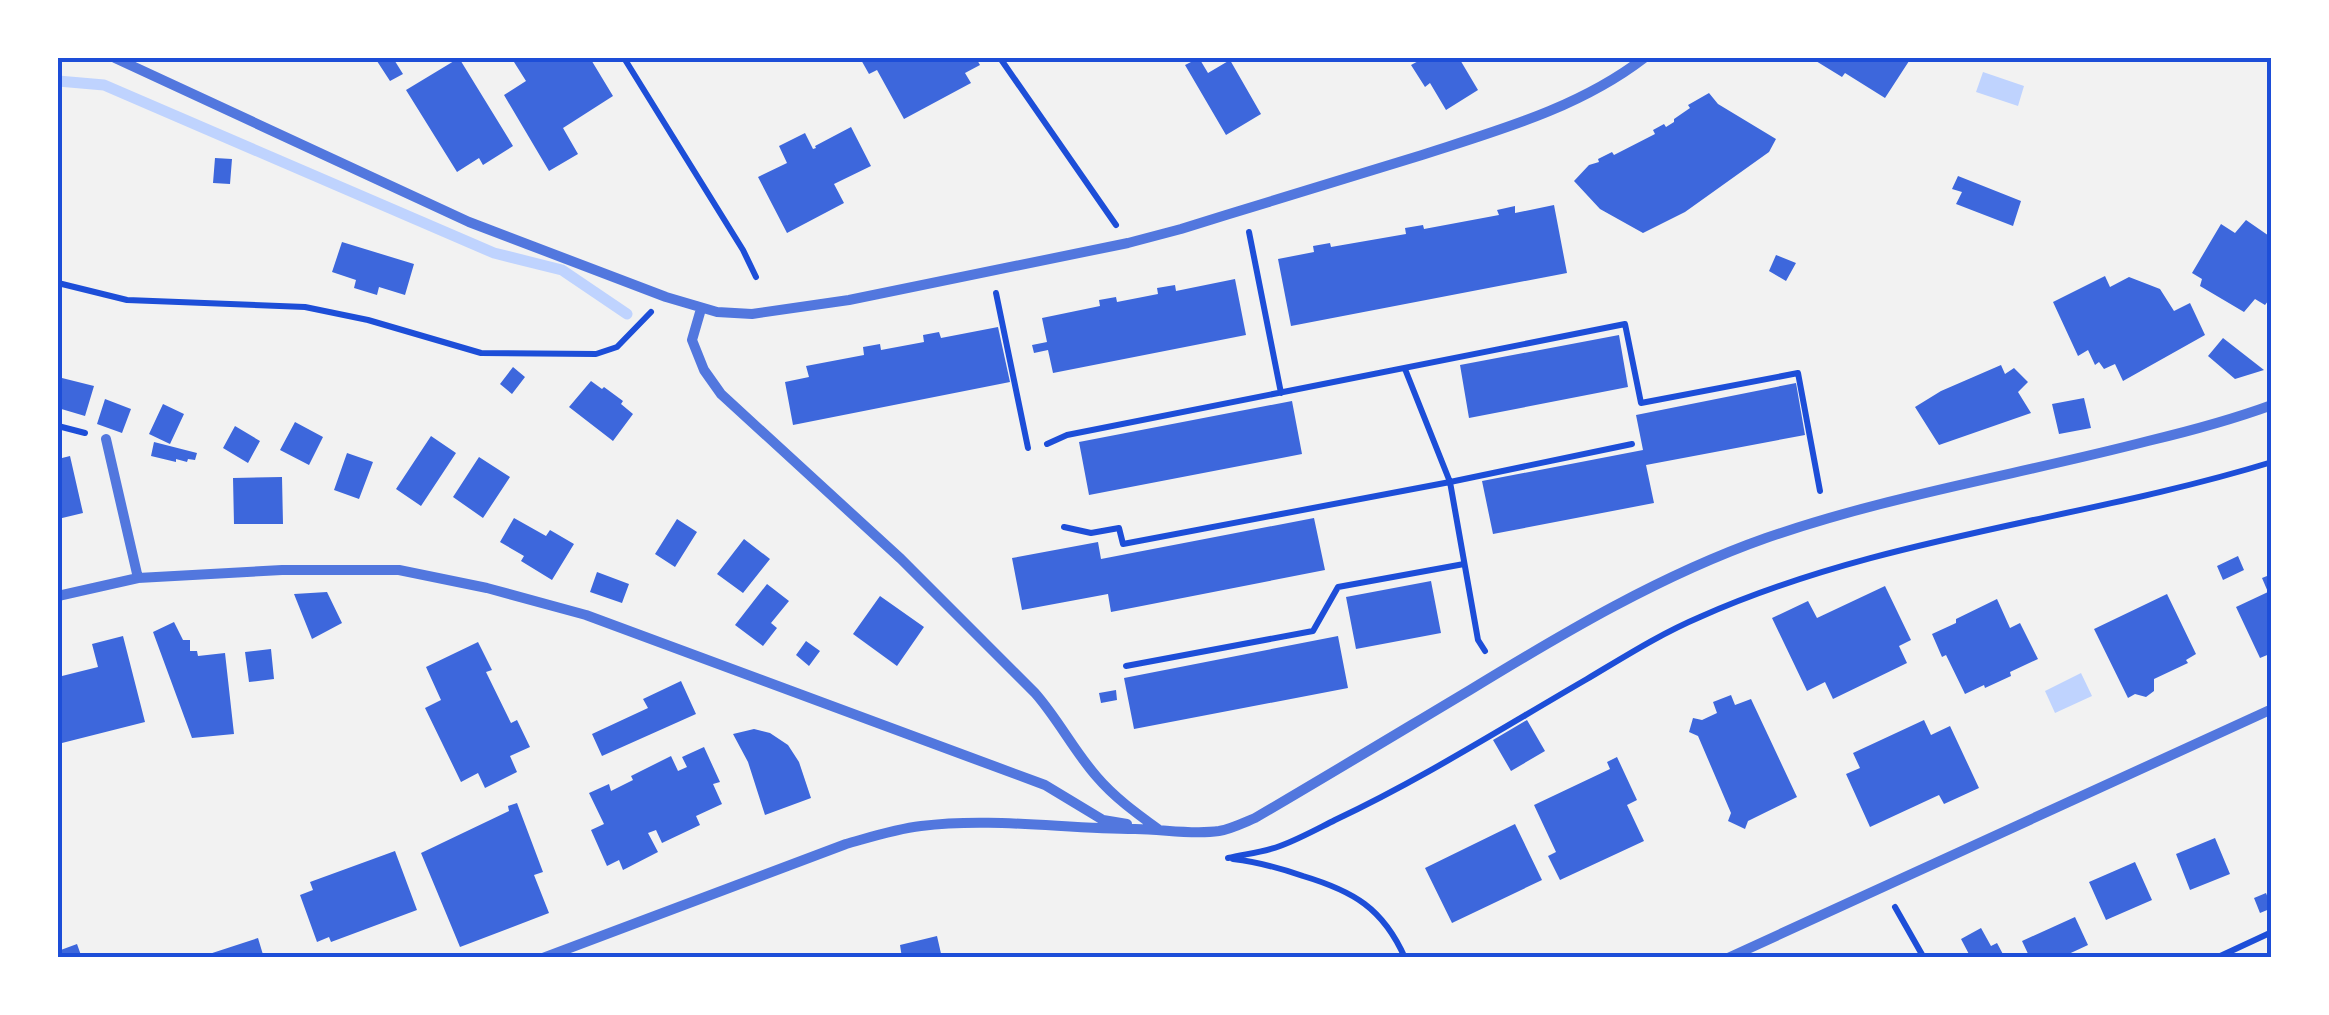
<svg xmlns="http://www.w3.org/2000/svg" width="2329" height="1015" viewBox="0 0 2329 1015" font-family="'Playfair Display',serif">
<rect width="100%" height="100%" fill="#f2f2f2"/>
<path fill="#bfd3fe" d="M1983 72 2024 86 2018 106 1976 92Z
M2081 673 2092 696 2055 713 2045 691Z"/>
<g fill="none" stroke-linecap="round" stroke-linejoin="round">
<path stroke="#bfd3fe" stroke-width="11" d="M58 81 104 85 494 253 562 270 627 314"/>
</g>
<path fill="#3d67dc" d="M375 58H393L403 74 390 81Z
M459 58 513 146 483 165 479 158 457 172 406 90Z
M522 58H563L565 60 570 58H590L613 96 563 128 578 154 549 171 504 95 526 81 514 62Z
M860 58H976L980 65 965 73 971 83 904 119 877 70 869 74Z
M1199 58 1208 73 1230 60 1261 114 1226 135 1185 65Z
M1424 58H1459L1478 90 1446 110 1430 83 1425 87 1411 65Z
M1811 58H1911L1885 98 1845 73 1842 77Z
M1709 93 1718 104 1776 139 1769 152 1685 212 1643 233 1600 209 1574 181 1589 165 1599 162 1598 159 1612 152 1614 155 1655 134 1653 130 1664 124 1666 127 1674 122V119L1690 108 1688 105Z
M851 127 871 166 834 184 844 203 787 233 758 177 787 163 779 146 805 133 813 149 816 148 815 146Z
M215 158 232 159 230 184 213 183Z
M1958 176 2021 201 2013 226 1956 204 1962 192 1952 189Z
M1554 205 1567 273 1291 326 1278 259 1314 252 1313 246 1330 243 1331 247 1406 234 1405 228 1423 225 1424 229 1499 215 1497 210 1515 206V213Z
M2246 220 2272 238V296L2265 305 2255 299 2244 312 2200 286 2202 279 2192 273 2221 224 2235 233Z
M342 242 414 264 405 295 379 287 377 295 354 288 356 280 332 272Z
M1776 255 1796 263 1786 281 1769 271Z
M2105 276 2110 287 2129 277 2160 289 2174 311 2190 303 2205 335 2123 381 2115 364 2104 369 2099 362 2095 365 2088 350 2078 356 2053 302Z
M1235 279 1246 335 1053 373 1048 350 1034 353 1032 345 1047 342 1042 318 1100 306 1099 300 1116 297 1117 302 1158 294 1157 288 1175 285 1176 291Z
M998 327 1010 382 793 425 785 382 809 377 806 366 864 355 863 347 880 344 881 350 924 342 923 335 939 332 941 338Z
M1619 335 1628 387 1469 418 1460 365Z
M2223 338 2264 370 2235 379 2208 356Z
M2001 365 2005 374 2014 368 2028 382 2018 392 2031 413 1939 445 1915 407 1941 391Z
M513 367 525 377 512 394 500 384Z
M58 377 94 386 85 416 58 408Z
M591 381 602 389 604 387 623 401 621 404 633 414 613 441 569 407Z
M1796 383 1805 435 1646 465 1654 503 1493 534 1482 481 1643 450 1636 415Z
M2084 398 2091 428 2059 434 2052 404Z
M105 399 131 409 122 433 97 424Z
M1292 401 1302 454 1089 495 1079 442Z
M163 404 184 414 170 444 149 434Z
M295 422 323 437 309 465 280 450Z
M235 426 260 441 248 463 223 448Z
M431 436 456 453 421 506 396 489Z
M154 442 197 453 195 460 188 459 187 462 176 459V462L151 456Z
M347 453 373 462 359 499 334 490Z
M70 456 83 513 58 519V459Z
M479 457 510 477 483 518 453 497Z
M282 477 283 524H234L233 478Z
M514 518 546 536 550 530 574 544 552 580 521 561 524 556 500 542Z
M1314 518 1325 570 1111 612 1108 594 1022 610 1012 558 1098 542 1101 559Z
M677 519 697 532 675 567 655 554Z
M744 539 770 559 743 593 717 574Z
M2238 556 2244 570 2223 580 2217 566Z
M597 572 629 584 622 603 590 592Z
M2272 574V653L2260 658 2236 607 2268 592 2262 578Z
M1431 581 1441 633 1356 649 1346 597Z
M767 584 789 601 771 623 777 628 763 646 735 625Z
M1885 586 1911 640 1899 646 1907 663 1833 699 1825 682 1807 691 1772 618 1808 601 1817 618Z
M327 592 342 623 312 639 294 594Z
M2167 594 2196 654 2186 660 2188 663 2154 679V691L2146 697 2135 694 2128 698 2094 629Z
M880 596 924 627 897 666 853 634Z
M1997 599 2010 628 2020 623 2038 659 2010 672 2011 676 1985 688 1984 685 1965 694 1946 655 1942 657 1932 634 1956 623V619Z
M174 622 183 640H190V651H197L198 656 225 653 234 734 192 738 153 632Z
M123 636 145 722 62 743 58 725V677L98 667 92 644Z
M1338 636 1348 688 1134 729 1124 678Z
M806 641 820 651 809 666 796 655Z
M478 642 492 670 486 672 511 723 517 720 530 747 510 756 517 772 485 788 478 773 461 782 425 708 441 700 426 667Z
M271 649 274 679 249 682 245 652Z
M681 681 696 714 602 756 592 734 648 708 643 699Z
M1116 690 1117 700 1101 703 1099 693Z
M1731 695 1735 705 1751 699 1797 797 1748 821 1745 829 1728 821 1731 813 1698 736 1689 732 1693 718 1702 720 1717 713 1713 702Z
M1527 720 1545 751 1511 771 1493 740Z
M1924 720 1931 735 1950 726 1979 788 1944 804 1939 795 1870 827 1846 774 1860 768 1853 753Z
M754 729 770 733 788 745 799 762 811 798 765 815 748 762 733 734Z
M704 747 720 782 713 784 722 804 696 816 700 825 662 843 656 830 648 833 658 852 623 870 619 860 607 866 591 830 604 824 589 793 609 784 611 791 633 780 631 776 671 756 678 771 687 767 682 757Z
M1617 757 1637 800 1627 805 1644 841 1560 880 1548 856 1556 852 1534 805 1610 769 1607 762Z
M517 803 543 872 534 875 549 913 460 947 421 853 509 811 508 806Z
M1515 824 1542 880 1452 923 1425 868Z
M2215 838 2230 874 2190 890 2176 854Z
M395 851 417 910 331 942 329 937 317 942 300 895 313 890 310 882Z
M2135 862 2152 900 2106 920 2089 882Z
M2266 893 2272 908 2260 913 2254 898Z
M2075 917 2088 945 2060 958H2030L2022 941Z
M1981 928 1991 946 1997 943 2005 958H1971L1961 939Z
M937 936 942 958H902L900 945Z
M258 938 264 958H200V957Z
M77 944 82 958H58V951Z"/>
<g fill="none" stroke-linecap="round" stroke-linejoin="round">
<path stroke="#1d4ed8" stroke-width="6" d="M624 58 743 250 756 277
M1000 58 1116 225
M1249 232 1281 393
M58 283 127 300 305 307 368 320 481 353 596 354 617 347 651 312
M996 293 1028 448
M1405 369 1450 482 1478 640 1485 651
M58 426 85 433
M1047 444 1067 435 1625 324 1641 403 1798 373 1820 491
M1064 527 1091 533 1119 528 1123 544 1450 482 1632 444
M1126 666 1313 631 1338 587 1464 564
M1228 858C1245 854 1264 852 1280 846 1299 839 1317 829 1335 820 1422 779 1504 727 1587 679 1624 657 1660 634 1700 617 1882 536 2083 520 2272 462
M1233 859C1258 862 1280 868 1303 876 1353 891 1383 908 1405 958
M1895 907 1924 958
M2216 958 2272 932"/>
<path stroke="#5277de" stroke-width="10" d="M115 58 469 222 666 297 717 312 752 314 849 300 1128 243 1181 229C1261 204 1341 180 1422 155 1499 130 1579 108 1644 58
M701 309 692 340 704 370 721 394 901 559 1035 693C1058 719 1074 751 1097 777 1114 797 1136 813 1158 829
M106 439 138 578
M58 596 138 578 282 570H399L487 588 586 615 1045 785 1103 820 1127 824
M543 958 846 844C871 837 895 829 921 826 991 817 1064 829 1135 829 1163 829 1191 835 1219 831 1231 829 1243 823 1255 818 1327 776 1398 733 1470 690 1565 632 1661 575 1766 538 1890 495 2021 474 2148 441 2190 431 2231 420 2272 405
M1728 958 2272 709"/>
</g>
<rect width="2329" height="1015" fill="none" stroke="#ffffff" stroke-width="120"/>
<rect x="60" y="60" width="2209" height="895" fill="none" stroke="#1d4ed8" stroke-width="4"/>
</svg>
